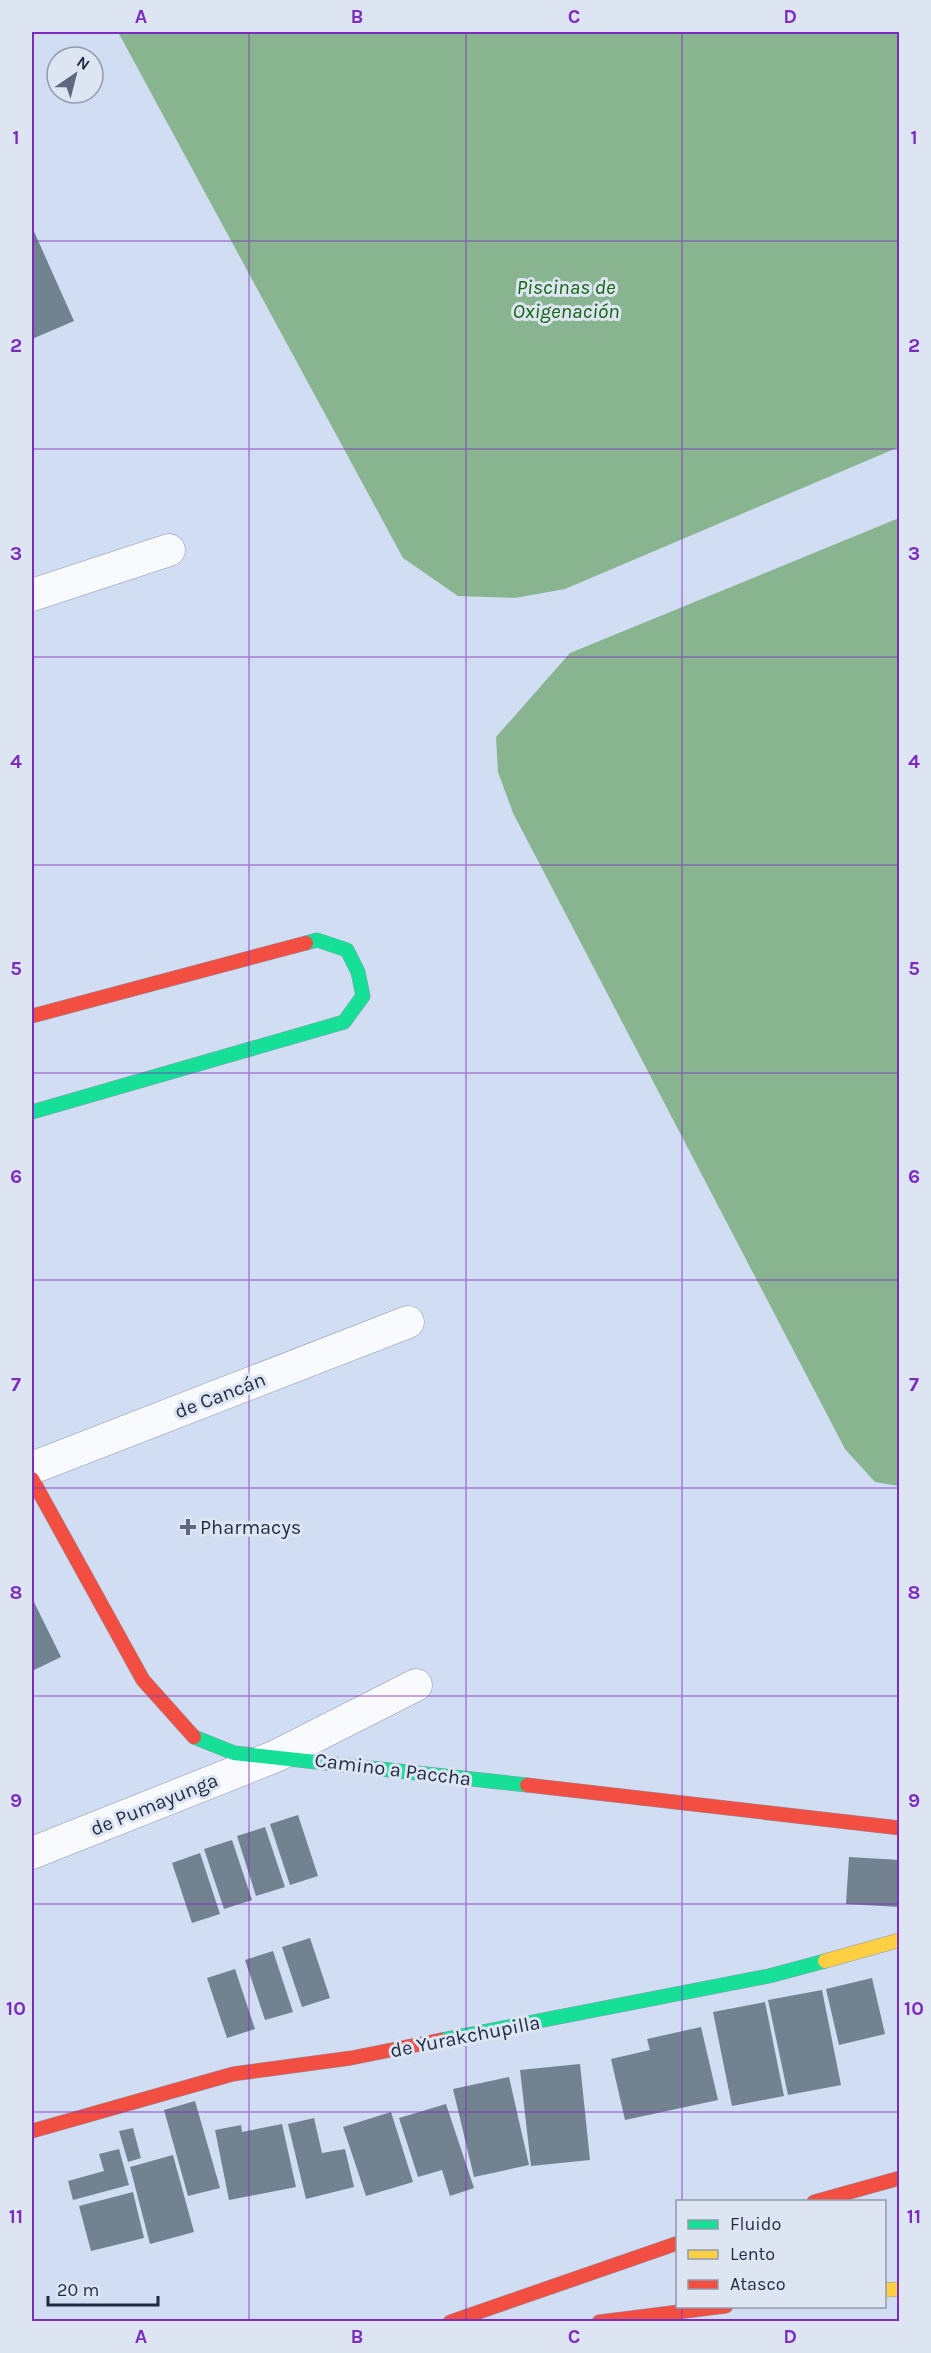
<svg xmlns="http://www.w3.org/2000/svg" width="931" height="2353" viewBox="0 0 931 2353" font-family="Karla,sans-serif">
<rect width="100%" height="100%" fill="#d1ddf2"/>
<path fill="#88b58f" d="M118 32H899V447L565 589 515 598 458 596 403 558Z
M899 518V1486L875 1482 845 1449 513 813 498 772 496 737 570 653Z"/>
<path fill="#728291" d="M32 227 74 321 32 339Z
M33 1600 61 1657 32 1671V1601Z
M298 1815 318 1876 290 1885 270 1824Z
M265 1827 285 1887 256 1896 237 1836Z
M232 1840 252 1900 224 1909 204 1849Z
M200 1853 220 1914 192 1923 172 1863Z
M849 1857 900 1860V1907L846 1904Z
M310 1938 330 1998 302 2007 282 1947Z
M273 1951 293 2012 265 2020 245 1960Z
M235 1969 255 2029 227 2038 207 1978Z
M872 1978 885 2034 839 2045 826 1989Z
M822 1990 841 2085 788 2095 768 2000Z
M765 2002 784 2096 732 2106 713 2012Z
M701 2027 718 2100 625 2120 611 2059 650 2050 647 2039Z
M580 2064 590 2160 531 2166 520 2070Z
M509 2077 529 2165 474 2177 453 2089Z
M195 2101 220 2188 188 2196 164 2110Z
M446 2104 474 2188 450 2196 442 2170 418 2177 399 2118Z
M391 2112 413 2182 366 2196 343 2127Z
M314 2118 322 2153 345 2149 354 2187 306 2199 288 2124Z
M282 2124 296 2187 229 2200 215 2130 241 2125 242 2132Z
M133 2128 141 2158 128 2162 119 2131Z
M119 2149 129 2185 73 2200 68 2181 104 2171 99 2154Z
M173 2155 194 2232 150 2244 130 2167Z
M133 2192 144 2238 91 2251 79 2206Z"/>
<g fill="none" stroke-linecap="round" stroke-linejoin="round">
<g stroke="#8d98ac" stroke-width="33">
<path id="street" d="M32 595 169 550
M32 1468 408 1322
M32 1853 276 1756 416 1685"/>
</g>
<g stroke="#8d98ac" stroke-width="15">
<path id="fast" d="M32 1112 344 1022 363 996 358 972 347 950 317 940 306 943
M194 1737 234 1753 527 1785
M441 2040 769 1976 825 1961"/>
</g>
<g stroke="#8d98ac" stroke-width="15">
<path id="slow" d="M825 1961 900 1940
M884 2290 900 2289"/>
</g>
<g stroke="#8d98ac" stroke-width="15">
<path id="jam" d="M32 1016 306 943
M32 1479 143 1680 194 1737
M527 1785 900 1828
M32 2131 233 2074 351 2058 441 2040
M814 2202 900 2178
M450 2322 678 2243
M599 2322 726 2306"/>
</g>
<use href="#street" stroke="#f8fafd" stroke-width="32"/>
<use href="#fast" stroke="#16e098" stroke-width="14"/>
<use href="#slow" stroke="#ffcf43" stroke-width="14"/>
<use href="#jam" stroke="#f24e42" stroke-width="14"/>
</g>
<path fill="none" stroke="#7b2cbf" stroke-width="1.5" stroke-opacity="0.55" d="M249 32V2322M466 32V2322M682 32V2202M32 241H900M32 449H900M32 657H900M32 865H900M32 1073H900M32 1280H900M32 1488H900M32 1696H900M32 1904H900M32 2112H900M682 2306V2322"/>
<path fill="#5d6980" stroke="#dee5f2" stroke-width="2" d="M185 1518h6v6h6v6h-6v6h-6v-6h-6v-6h6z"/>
<g text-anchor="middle" stroke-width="6" stroke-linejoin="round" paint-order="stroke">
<g font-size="20" fill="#1e2b43" stroke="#dee5f2">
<text transform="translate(220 1395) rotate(-21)" y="7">de Cancán</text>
<text transform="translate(393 1769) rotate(7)" y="7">Camino a Paccha</text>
<text transform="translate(154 1804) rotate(-22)" y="7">de Pumayunga</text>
<text transform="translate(465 2036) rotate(-11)" y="7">de Yurakchupilla</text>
</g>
<g font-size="20" fill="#1e2b43" stroke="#dee5f2" text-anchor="start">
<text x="200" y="1534">Pharmacys</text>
</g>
<g font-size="21" font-style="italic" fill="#13660f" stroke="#dee5f2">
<text x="566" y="294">Piscinas de<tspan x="566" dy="24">Oxigenación</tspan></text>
</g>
</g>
<rect width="931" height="2353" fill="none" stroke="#dee5f2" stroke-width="66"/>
<rect x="676" y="2200" width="210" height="108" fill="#dee5f2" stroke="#919bac" stroke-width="1.5"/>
<rect x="688" y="2220" width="30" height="9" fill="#16e098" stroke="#919bac" stroke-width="1.5"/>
<text x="730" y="2230" font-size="18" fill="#1e2b43">Fluido</text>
<rect x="688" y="2250" width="30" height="9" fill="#ffcf43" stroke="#919bac" stroke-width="1.5"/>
<text x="730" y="2260" font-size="18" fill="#1e2b43">Lento</text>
<rect x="688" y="2280" width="30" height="9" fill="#f24e42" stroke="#919bac" stroke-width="1.5"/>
<text x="730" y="2290" font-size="18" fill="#1e2b43">Atasco</text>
<g transform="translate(75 75) rotate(35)"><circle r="28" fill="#dee5f2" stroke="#919bac" stroke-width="1.5"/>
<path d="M0-4.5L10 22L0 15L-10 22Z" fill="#5d6980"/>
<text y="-9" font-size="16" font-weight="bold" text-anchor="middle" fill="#1e2b43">N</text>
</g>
<path d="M48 2296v9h110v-9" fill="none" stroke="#1e2b43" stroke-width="3"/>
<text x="57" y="2296" font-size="18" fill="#1e2b43" stroke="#dee5f2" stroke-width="4.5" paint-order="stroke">20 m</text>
<rect x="33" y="33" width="865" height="2287" fill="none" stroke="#7b2cbf" stroke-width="2"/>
<g font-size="20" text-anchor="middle" font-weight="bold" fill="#7b2cbf">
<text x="141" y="23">A</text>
<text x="357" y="23">B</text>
<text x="574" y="23">C</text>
<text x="790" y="23">D</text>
<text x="16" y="144">1</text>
<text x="914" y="144">1</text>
<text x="16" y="352">2</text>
<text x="914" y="352">2</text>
<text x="16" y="560">3</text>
<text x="914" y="560">3</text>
<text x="16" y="768">4</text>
<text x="914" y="768">4</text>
<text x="16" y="975">5</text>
<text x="914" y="975">5</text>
<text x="16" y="1183">6</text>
<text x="914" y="1183">6</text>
<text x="16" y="1391">7</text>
<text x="914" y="1391">7</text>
<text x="16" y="1599">8</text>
<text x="914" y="1599">8</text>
<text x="16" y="1807">9</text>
<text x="914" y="1807">9</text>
<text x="16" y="2015">10</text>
<text x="914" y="2015">10</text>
<text x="16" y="2223">11</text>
<text x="914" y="2223">11</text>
<text x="141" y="2343">A</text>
<text x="357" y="2343">B</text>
<text x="574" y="2343">C</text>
<text x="790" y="2343">D</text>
</g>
</svg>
